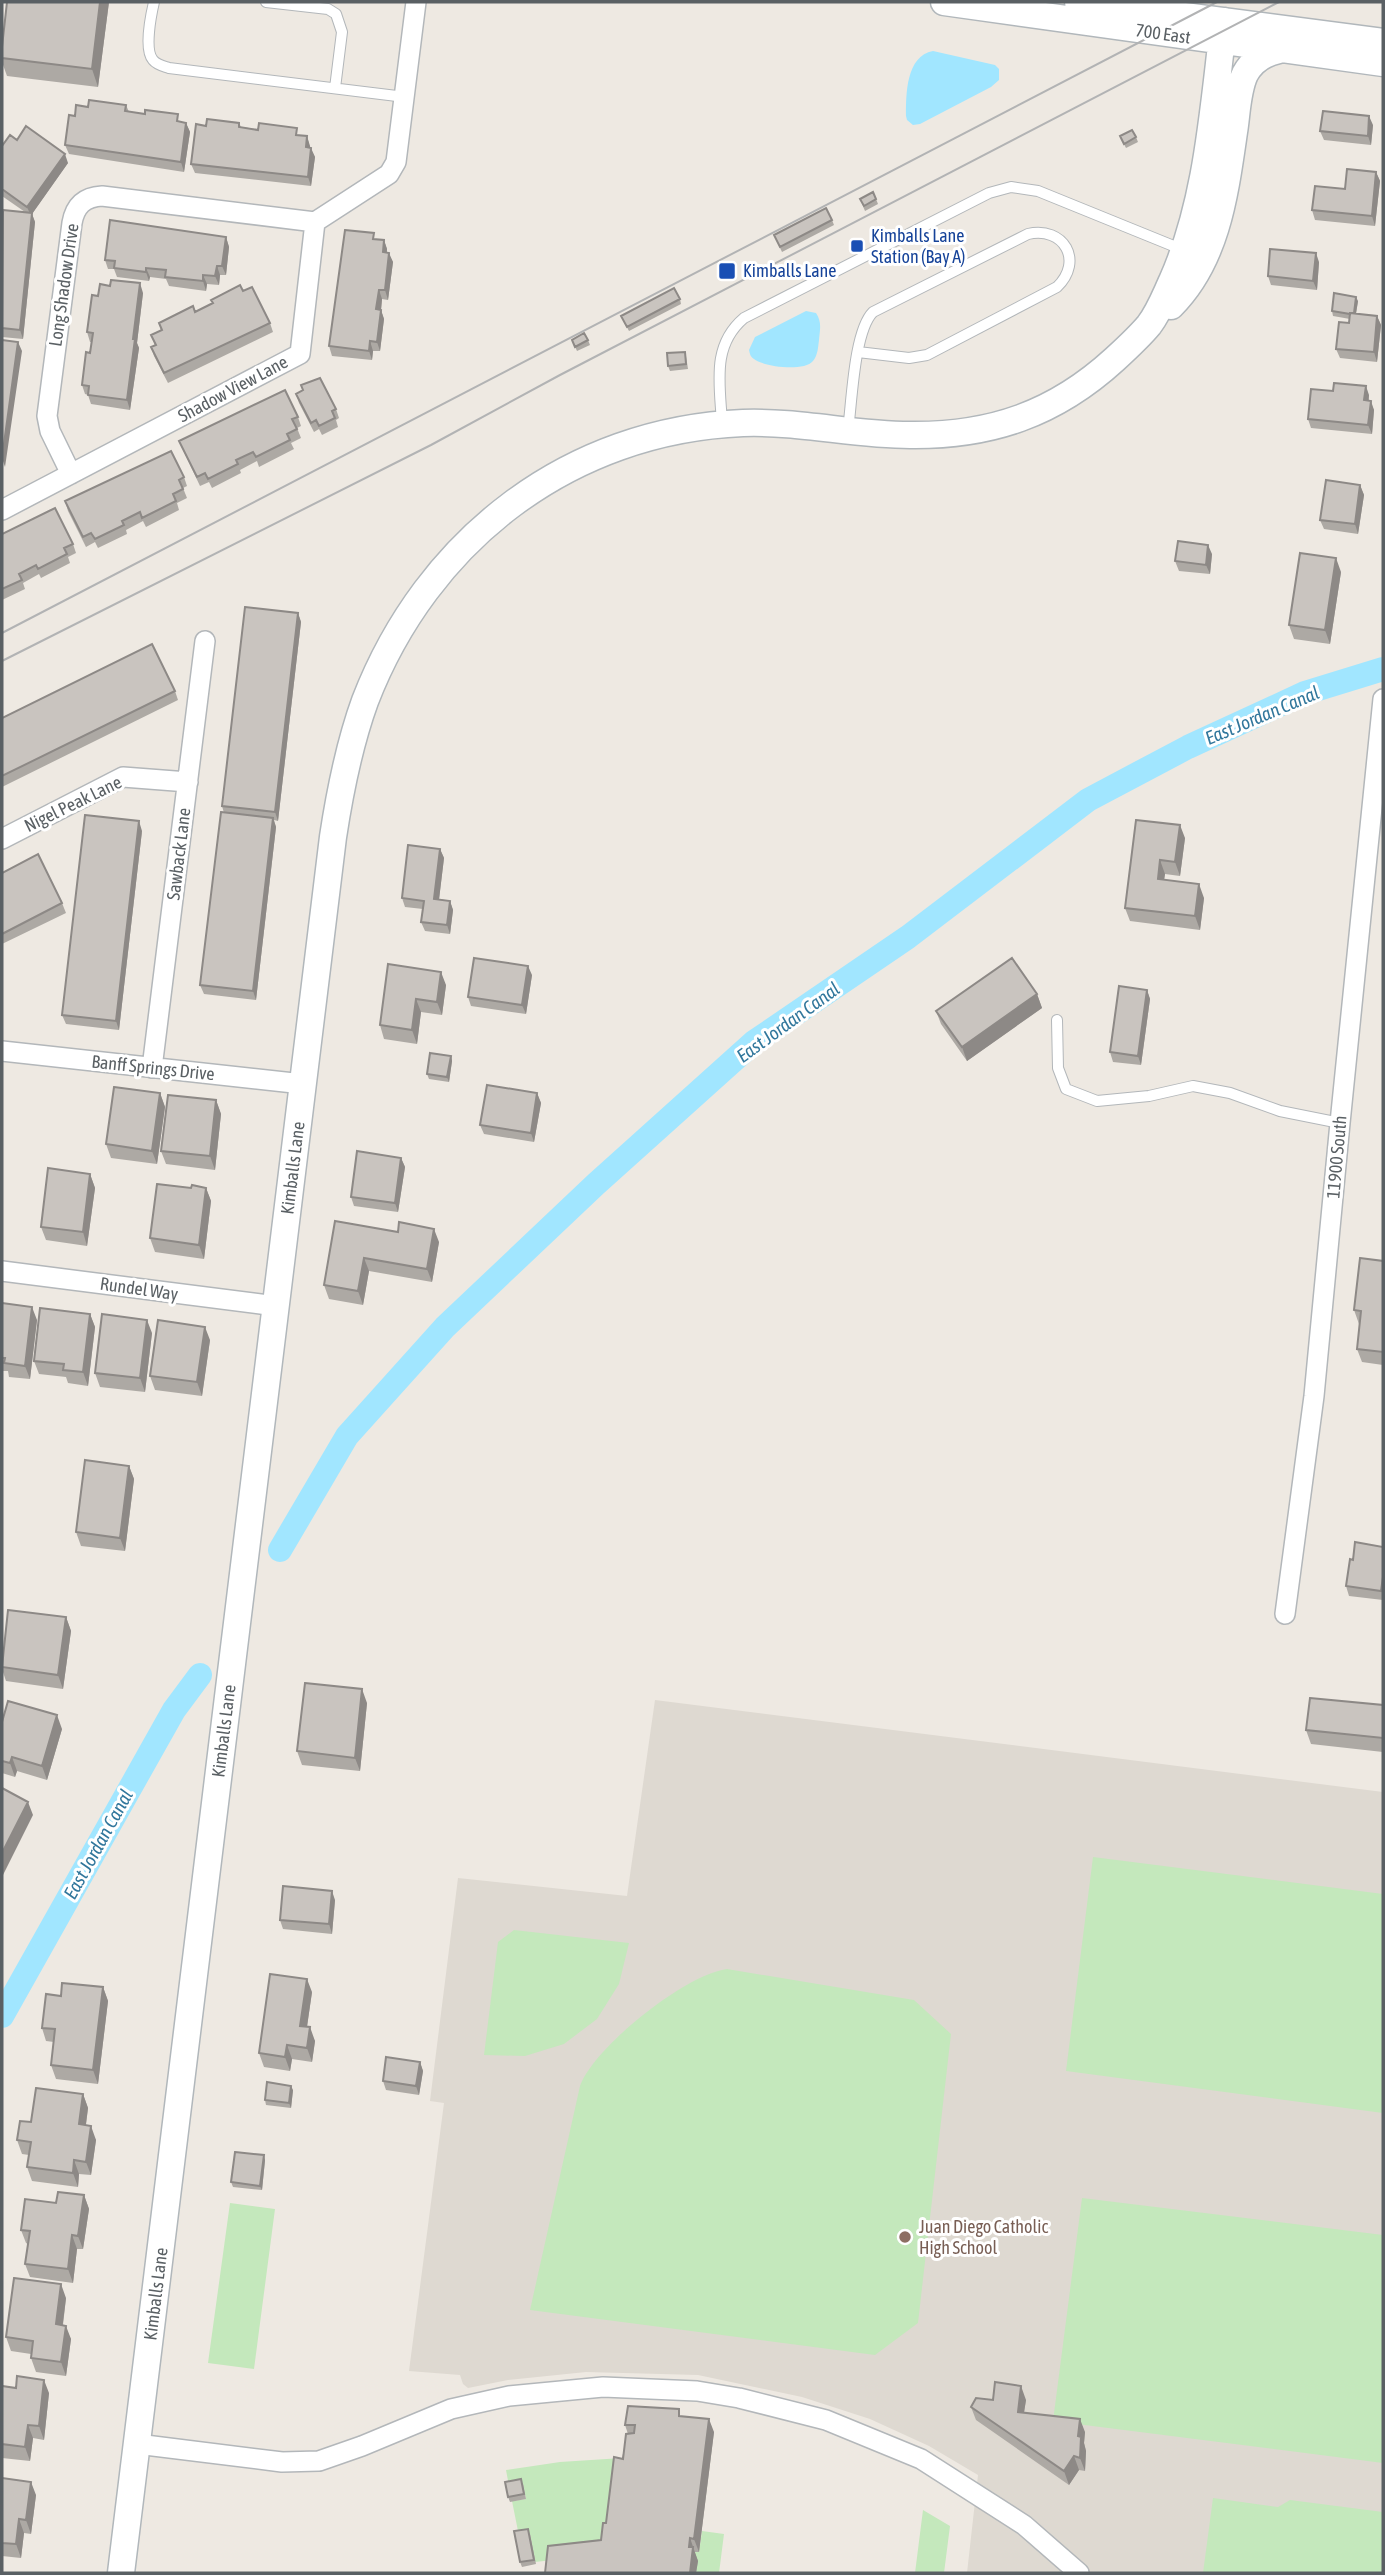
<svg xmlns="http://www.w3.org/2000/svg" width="1385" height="2575" viewBox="0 0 1385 2575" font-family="'Asap Condensed',sans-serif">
<rect width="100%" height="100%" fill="#eee9e2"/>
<path fill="#ded9d1" d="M655 1700 1383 1792V2573H967L978 2475 929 2446 870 2419 802 2397 698 2375 586 2372 508 2380 468 2388 463 2384 460 2375 409 2371 444 2103 430 2101 458 1878 627 1896Z"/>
<path fill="#c4e8bc" d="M1093 1857 1383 1894V2113L1066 2071Z
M514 1930 629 1943 619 1984 597 2019 564 2044 525 2056 484 2055 498 1942Z
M727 1969 914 2000 951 2034 918 2323 875 2355 530 2310 580 2086C594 2047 686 1974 727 1969Z
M1082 2198 1383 2235V2463L1053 2421Z
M230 2203 275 2209 254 2369 208 2363Z
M622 2458 606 2554 535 2562 530 2534 519 2536 512 2501 526 2499 523 2484 509 2486 506 2470 560 2462Z
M1213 2498 1278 2507 1290 2500 1383 2512V2573H1203Z
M923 2510 950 2526 944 2573H915Z
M702 2531 724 2534 719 2573H696L695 2552H699Z"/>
<path fill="#a1e6ff" d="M933 51 995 65 999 69V80L991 87 920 124 913 125 907 120 906 116C906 94 906 56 933 51Z
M806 311 816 313C822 322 820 329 819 340 818 347 818 355 813 361 804 372 764 367 754 359 750 356 750 354 749 350L755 337Z"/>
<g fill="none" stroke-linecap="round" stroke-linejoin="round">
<path stroke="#a1e6ff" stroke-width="24" d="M280 1550 347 1436 445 1327 596 1184 754 1042 908 937 1088 800 1188 747 1305 693 1383 669
M2 2016 174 1710 200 1675"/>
<g stroke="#b3b7ba" stroke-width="12">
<path id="lane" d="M154 2C151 15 144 50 153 60 157 65 163 66 169 68L405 97
M266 2 328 9 336 14 342 32 335 88
M722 424C720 384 711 346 744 318L989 193 1011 187 1038 191 1176 247
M848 430C852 401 854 331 873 312L1028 234C1064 226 1084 261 1057 287L927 355 909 358 858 352
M1057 1020 1058 1068 1066 1089 1097 1101 1149 1096 1193 1086 1230 1093 1280 1111 1340 1123"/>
</g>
<g stroke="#b3b7ba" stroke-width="22">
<path id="street" d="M315 222 389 174 396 162 416 2
M71 474 50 431 47 416 72 223C75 206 84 197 102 196L315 222
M2 510 300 354 315 222
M2 839 123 777 188 782
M2 1051 303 1084
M152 1068 205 641
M2 1271 276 1306
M1285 1614 1314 1396 1340 1123 1383 699
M137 2444 282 2462 319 2461 362 2446 451 2409 509 2396 603 2387 697 2391 739 2398 826 2420 921 2459 1024 2525 1079 2573"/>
</g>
<g stroke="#b1b7bb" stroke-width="29">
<path id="secondary" d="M944 2 1383 63
M1078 2 1383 42
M1171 306C1217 260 1225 194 1234 132 1237 114 1237 91 1245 74 1252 61 1264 53 1279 50
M121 2573 333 837C340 791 349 745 365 701 427 540 569 430 743 423 799 421 854 435 910 435 991 436 1055 414 1115 359 1127 348 1139 337 1149 325 1159 312 1165 296 1172 281 1208 200 1213 108 1224 21"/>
</g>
<use href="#lane" stroke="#fff" stroke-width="10"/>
<use href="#street" stroke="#fff" stroke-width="19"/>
<use href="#secondary" stroke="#fff" stroke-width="26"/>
<path stroke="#b2b3b4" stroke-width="2" d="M2 633 1217 2
M2 661 431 445 560 375 1279 2"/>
</g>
<path fill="#ada9a4" d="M109 2 98 87 7 76 2 62V47Z
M126 105 129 112 186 123 190 132 184 172 69 154 65 145 75 116 88 107Z
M239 123 241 127 307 136 310 148 315 157 311 186 195 173 191 164 206 126Z
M1373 125 1371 145 1324 140 1320 131Z
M1120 136 1136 137 1138 142 1126 148Z
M17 140 68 163 32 214 35 222 23 339 2 337V216L25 212 2 196V146Z
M1376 172 1380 181 1375 226 1315 220 1312 210 1345 189Z
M860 199H876L878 204 865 211Z
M832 220 834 225 782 252 774 235Z
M226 237 229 247 226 275H220L219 285 207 284 206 291 169 286 166 279 150 277 149 281 117 277 114 269H108L105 260Z
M376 240H384L387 249V252L393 262 388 300 382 299 381 310 384 319 380 351H373L372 360 332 356 329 346Z
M1319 262 1317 290 1271 285 1268 276Z
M243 291 270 323 273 332 168 383 154 356 151 347 155 345 151 335 161 330 159 323 195 312Z
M143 293 137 343 139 348 130 410 91 404 88 395 85 394 82 385 90 353 92 342H90L87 332 98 296Z
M680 299 681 304 629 331 621 316Z
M1358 301 1356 314 1377 316 1381 325 1377 362 1340 358 1336 349 1349 323 1350 319 1333 316 1332 311Z
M572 340H588L590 345 577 351Z
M685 352 686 356 688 369 670 371 668 366Z
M301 385 336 409 339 418 336 420 338 427 322 435 319 429 314 432 299 403 296 394 303 390Z
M1369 395V401L1374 410 1372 434 1311 428 1308 419Z
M298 417 301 426 297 428 301 438 291 443 294 449 259 467 257 461 240 470 241 473 212 488 209 482 200 486 183 450 179 441Z
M184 477 187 486 183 488 187 498 177 503 179 510 146 527 143 521 126 530 127 534 98 548 95 542 86 547 68 511 65 501Z
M1360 485 1364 495 1358 534 1324 529 1320 520Z
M2 534 73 544 76 553 68 557 70 563 41 578 39 574 23 583 25 589 2 600Z
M1212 554 1210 574 1179 571 1175 561Z
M1341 572 1330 644 1294 639 1289 625Z
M298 613 301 622 278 821 274 820 276 827 256 1000 204 994 200 985 224 813 222 806Z
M175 691 178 700 2 787V718Z
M1136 820 1185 838 1180 876 1165 874 1164 880 1204 898 1200 930 1130 921 1125 908Z
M142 831 119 1030 66 1024 62 1015Z
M440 849 444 858 439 899 450 901 453 910 450 934 425 931 421 922 423 909 405 907 402 898Z
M2 873 62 903 66 913 2 944Z
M388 964 446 985 442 1015 421 1012 417 1044 384 1039 380 1025Z
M532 975 526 1014 471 1006 468 997Z
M1147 990 1150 999 1141 1065 1113 1062 1110 1052Z
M1037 994 1042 1008 967 1061 941 1024 936 1011Z
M451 1056 452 1061 449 1082 429 1079 427 1074Z
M160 1093 165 1107 157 1164 111 1158 106 1144Z
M537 1093 541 1103 534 1142 484 1134 480 1125Z
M216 1100 221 1114 215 1170 166 1164 161 1151Z
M401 1158 405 1167 398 1212 354 1206 351 1197Z
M90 1174 95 1188 87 1246 46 1240 41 1227Z
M191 1188H206L211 1201 204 1259 155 1252 150 1238Z
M335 1221 439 1242 432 1282 369 1271 363 1305 329 1299 324 1285Z
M1383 1261V1365L1362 1362 1357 1349 1360 1324H1359L1354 1310Z
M2 1303 37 1320 30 1379 9 1377 8 1371H2Z
M90 1314 95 1327 88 1386 68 1383 66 1377 39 1374 34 1361Z
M152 1333 145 1392 100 1387 95 1373Z
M210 1340 202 1396 155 1390 150 1376Z
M129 1466 134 1479 125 1551 81 1546 76 1532Z
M1383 1547V1600L1349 1596 1346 1586 1353 1560Z
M66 1617 71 1631 63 1689 6 1681 2 1669V1662Z
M367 1703 360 1771 302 1765 297 1751Z
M1383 1705V1752L1311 1744 1306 1730Z
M2 1722 62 1729 47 1780 17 1771 15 1777 2 1773Z
M335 1900 332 1934 283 1929 280 1920Z
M103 1987 108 2001 98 2084 56 2079 51 2065 54 2042 46 2041 42 2028 61 1996Z
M312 1992 307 2027 315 2041 312 2062 292 2059 290 2071 264 2067 259 2053Z
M420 2062 423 2071 419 2095 386 2090 383 2081Z
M293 2090 291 2108 266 2105 265 2100Z
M83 2094 88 2108 86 2125 96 2140 91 2175 79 2174 78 2187 32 2181 27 2167 29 2155 22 2154 17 2140 31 2122Z
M265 2160 262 2190 233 2187 231 2182Z
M84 2195 89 2209 83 2249H77L73 2283 30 2277 25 2264 28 2244 26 2243 21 2230 56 2203Z
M66 2298 63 2325 71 2339 66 2376 36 2372 31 2358V2354L11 2351 6 2337Z
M2 2386 49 2393 44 2440 33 2438 30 2461 2 2458Z
M993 2400H1026L1024 2412 1085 2432 1084 2443 1086 2451 1085 2471 1079 2470 1069 2485 976 2420 971 2407Z
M681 2416 714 2432 699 2552H695V2553L698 2561 696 2573H543L601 2540 628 2434 625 2425Z
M2 2478 36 2495 31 2534 24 2533 21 2558 2 2556Z
M523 2484 526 2499 510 2502 508 2497Z
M530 2534 536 2564 522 2567 520 2562Z"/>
<path fill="#8d8986" d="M100 2H109L98 87 92 69Z
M1369 116 1373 125 1371 145 1368 136Z
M186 123 190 132 184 172 181 162Z
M307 136 310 146 309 156 306 147Z
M311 148 315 157 311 186 308 177Z
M65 154 68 163 32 214 35 222 23 339 20 330 31 216 27 207Z
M1376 172 1380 181 1375 226 1372 216Z
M226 237 229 247 226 275 222 266Z
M384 240 387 249 386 261 383 252Z
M389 253 393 262 388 300 385 290Z
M1316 253 1319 262 1317 290 1313 281Z
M217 266 220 275 219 285 215 276Z
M146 268 150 277 149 281 146 272Z
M203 275 207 284 206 291 203 281Z
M140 283 143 293 137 343 139 348 130 410 127 400 133 339Z
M379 290 382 299 381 310 384 319 380 351 377 342 376 309Z
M1356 297 1358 301 1355 319 1353 315Z
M1377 316 1381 325 1377 362 1374 352Z
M370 341 373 351 372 360 369 351Z
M18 342 22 351 5 467 2 458Z
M1366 386 1369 395 1367 409 1364 400Z
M1371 401 1374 410 1372 434 1368 425Z
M1360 485 1364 495 1358 534 1355 524Z
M1208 545 1212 554 1210 574 1206 565Z
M1336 558 1341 572 1330 644 1325 630Z
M298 613 301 622 278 821 275 812Z
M273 818 276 827 256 1000 253 991Z
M139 821 142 831 119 1030 116 1021Z
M1180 825 1185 838 1180 876 1175 862Z
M440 849 444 858 438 908 434 899Z
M1160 860 1165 874 1162 893 1158 879Z
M1199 884 1204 898 1200 930 1195 916Z
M450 901 453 910 450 934 447 925Z
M528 966 532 975 526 1014 522 1005Z
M441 972 446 985 442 1015 437 1002Z
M1147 990 1150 999 1141 1065 1138 1056Z
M1037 994 1042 1008 967 1061 962 1047Z
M416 999 421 1012 417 1044 412 1030Z
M451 1056 452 1061 449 1082 447 1077Z
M160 1093 165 1107 157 1164 152 1151Z
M537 1093 541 1103 534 1142 531 1133Z
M216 1100 221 1114 215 1170 210 1156Z
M401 1158 405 1167 398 1212 395 1203Z
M90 1174 95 1188 87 1246 83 1232Z
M206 1188 211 1201 204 1259 199 1245Z
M434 1229 439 1242 432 1282 427 1269Z
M364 1258 369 1271 363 1305 358 1291Z
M32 1307 37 1320 30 1379 25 1366Z
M90 1314 95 1327 88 1386 83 1372Z
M147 1320 152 1333 145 1392 140 1378Z
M205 1327 210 1340 202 1396 197 1382Z
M129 1466 134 1479 125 1551 120 1538Z
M66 1617 71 1631 63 1689 58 1675Z
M362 1689 367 1703 360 1771 355 1758Z
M57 1715 62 1729 47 1780 42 1766Z
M12 1757 17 1771 15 1777 10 1763Z
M28 1802 33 1815 3 1875 2 1853Z
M332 1891 335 1900 332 1934 329 1924Z
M307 1979 312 1992 305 2040 300 2026Z
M103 1987 108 2001 98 2084 93 2070Z
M310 2027 315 2041 312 2062 307 2048Z
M287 2045 292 2059 290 2071 285 2057Z
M420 2062 423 2071 419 2095 416 2086Z
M291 2086 293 2090 291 2108 289 2103Z
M83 2094 88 2108 84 2138 79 2124Z
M91 2126 96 2140 91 2175 86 2162Z
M264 2155 265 2160 262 2190 260 2186Z
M74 2160 79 2174 78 2187 73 2173Z
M84 2195 89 2209 83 2249 78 2236Z
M72 2235 77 2249 73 2283 68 2269Z
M61 2284 66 2298 61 2338 56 2324Z
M66 2326 71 2339 66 2376 61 2362Z
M44 2380 49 2393 44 2440 39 2426Z
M1021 2386 1026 2400 1022 2425 1018 2412Z
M709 2419 714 2432 699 2552 694 2539Z
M1080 2419 1085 2432 1084 2443 1086 2451 1085 2471 1080 2458 1078 2436Z
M28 2425 33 2438 30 2461 25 2447Z
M1074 2456 1079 2470 1069 2485 1064 2471Z
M31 2482 36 2495 31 2534 26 2520Z
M19 2519 24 2533 21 2558 16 2544Z
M690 2538 698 2561 696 2573H690L689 2547Z"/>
<path fill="#c9c4bf" stroke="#8d8986" stroke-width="2" d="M7 2H100L92 69 2 58V47Z
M89 100 126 105 125 111 145 114V110L178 114 177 121 186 123 181 162 65 145 69 115 75 116 76 105 88 107Z
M1323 111 1369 116 1368 136 1320 131Z
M207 119 239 123V127L258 130 259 123 297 128 296 135 307 136 306 147 311 148 308 177 191 164 196 124 206 126Z
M26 126 65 154 27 207 2 189V146L10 135 17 140Z
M1132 130 1136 137 1124 144 1120 136Z
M1347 169 1376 172 1372 216 1312 210 1315 186 1345 189Z
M873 192 876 199 864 206 860 199Z
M826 208 832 220 780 247 774 235Z
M3 210 32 213 20 330 2 328Z
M110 220 226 237 222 266H217L215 276 203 275V281L165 277 166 270 146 268V272L114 268 115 261 105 260Z
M345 230 374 233 373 239 384 240 383 252 389 253 385 290H379L376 309 381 310 377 342 370 341 369 351 329 346Z
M1270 249 1316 253 1313 281 1268 276Z
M111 280 140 283 133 339H135L127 400 88 395 89 386 82 385 86 352 90 353 93 333 87 332 92 295 98 296 100 284 110 286Z
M240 285 243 291 252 287 270 323 164 373 151 347 156 345 151 335 162 330 159 323 193 306 195 312 213 303 211 300Z
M674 288 680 299 627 327 621 316Z
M1334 293 1356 297 1354 313H1350V314L1332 311Z
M1350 313 1377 316 1374 352 1336 349 1339 322 1349 323Z
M584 333 588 340 575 347 572 340Z
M2 340 18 342 2 458Z
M685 352 686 364 668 366 667 353Z
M320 378 336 409 332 411 335 418 319 426 316 420 311 423 296 394 303 390 301 385Z
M1334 383 1366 386 1364 400 1371 401 1368 425 1308 419 1311 389 1333 391Z
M285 390 298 417 292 419 297 429 287 434 290 440 256 457 253 452 236 460 238 464 208 479 205 473 197 477 179 441Z
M171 451 184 477 179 480 183 489 173 494 176 501 142 518 140 512 122 521 124 525 95 539 91 533 83 537 65 501Z
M1326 480 1360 485 1355 524 1320 520Z
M55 508 73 544 64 548 67 554 38 569 36 565 19 574 22 580 2 589V534Z
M1178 541 1208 545 1206 565 1175 561Z
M1300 553 1336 558 1325 630 1289 625Z
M245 607 298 613 275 812 222 806Z
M152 644 175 691 2 776V718Z
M221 812 273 818 253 991 200 985Z
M85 815 139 821 116 1021 62 1015Z
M1136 820 1180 825 1175 862 1160 860 1158 879 1199 884 1195 916 1125 908Z
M408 845 440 849 434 899 450 901 447 925 421 922 424 901 402 898Z
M38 854 62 903 2 934V873Z
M474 958 528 966 522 1005 468 997Z
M1012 958 1037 994 962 1047 936 1011Z
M388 964 441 972 437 1002 416 999 412 1030 380 1025Z
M1119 986 1147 990 1138 1056 1110 1052Z
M430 1053 451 1056 447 1077 427 1074Z
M487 1085 537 1093 531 1133 480 1125Z
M114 1087 160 1093 152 1151 106 1144Z
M168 1095 216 1100 210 1156 161 1151Z
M357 1151 401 1158 395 1203 351 1197Z
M48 1168 90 1174 83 1232 41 1227Z
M157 1184 191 1188 192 1185 206 1188 199 1245 150 1238Z
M335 1221 398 1232 399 1222 434 1229 427 1269 364 1258 358 1291 324 1285Z
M1360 1258 1383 1261V1352L1357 1349 1361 1311 1354 1310Z
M2 1303 32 1307 25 1366 4 1363 5 1358H2Z
M40 1308 90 1314 83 1372 63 1370 64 1364 34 1361Z
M102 1314 147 1320 140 1378 95 1373Z
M158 1320 205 1327 197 1382 150 1376Z
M85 1460 129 1466 120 1538 76 1532Z
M1355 1542 1383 1547V1577L1381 1591 1346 1586 1350 1559 1353 1560Z
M8 1610 66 1617 58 1675 2 1667Z
M305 1683 362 1689 355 1758 297 1751Z
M1310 1698 1383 1705V1738L1306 1730Z
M8 1701 57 1715 42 1766 12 1757 10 1763 2 1761V1722Z
M2 1788 28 1802 2 1853Z
M283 1886 332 1891 329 1924 280 1920Z
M270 1974 307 1979 300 2026 310 2027 307 2048 287 2045 285 2057 259 2053Z
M62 1983 103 1987 93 2070 51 2065 55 2029 42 2028 46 1994 61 1996Z
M386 2057 420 2062 416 2086 383 2081Z
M267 2082 291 2086 289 2103 265 2100Z
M36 2088 83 2094 79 2124 91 2126 86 2162 74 2160 73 2173 27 2167 31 2142 17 2140 20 2121 31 2122Z
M235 2152 264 2155 260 2186 231 2182Z
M58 2192 84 2195 78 2236 72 2235 68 2269 25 2264 30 2231 21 2230 25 2199 56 2203Z
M14 2278 61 2284 56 2324 66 2326 61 2362 31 2358 33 2341 6 2337Z
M17 2376 44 2380 39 2426 28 2425 25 2447 2 2444V2386L16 2388Z
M995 2382 1021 2386 1018 2412 1080 2419 1078 2436 1081 2437 1080 2458 1074 2456 1064 2471 971 2407 976 2398 993 2400Z
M628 2406 679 2409V2416L709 2419 694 2539 690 2538 689 2547H693L690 2573H543H545L548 2546 601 2540 603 2523H606L614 2457 623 2459 626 2434 634 2433 635 2425H625Z
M2 2478 31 2482 26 2520 19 2519 16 2544 2 2543Z
M521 2479 524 2494 508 2497 505 2482Z
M528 2529 534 2560 520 2562 514 2531Z"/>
<g fill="#1a4fb4" stroke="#fff" stroke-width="2.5">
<rect x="850" y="239" width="14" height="14" rx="3.5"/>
<rect x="718" y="262" width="18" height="18" rx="3.5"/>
</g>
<circle fill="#8d6e63" stroke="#fff" stroke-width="2.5" cx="905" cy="2237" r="7"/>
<g text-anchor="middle" stroke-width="6" stroke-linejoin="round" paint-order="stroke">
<g font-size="18" fill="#5a6064" stroke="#fff">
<text transform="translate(1163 34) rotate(8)" y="6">700 East</text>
<text transform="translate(64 285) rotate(-82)" y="6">Long Shadow Drive</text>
<text transform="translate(233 389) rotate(-28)" y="6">Shadow View Lane</text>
<text transform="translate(73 804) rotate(-26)" y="6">Nigel Peak Lane</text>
<text transform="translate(179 854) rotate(-83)" y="6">Sawback Lane</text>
<text transform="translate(153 1068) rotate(6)" y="6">Banff Springs Drive</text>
<text transform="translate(1337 1157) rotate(-85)" y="6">11900 South</text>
<text transform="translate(293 1168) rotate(-83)" y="6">Kimballs Lane</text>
<text transform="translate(139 1289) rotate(8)" y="6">Rundel Way</text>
<text transform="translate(224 1731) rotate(-83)" y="6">Kimballs Lane</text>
<text transform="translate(156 2294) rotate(-83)" y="6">Kimballs Lane</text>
</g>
<g font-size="18" fill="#164399" stroke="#fff" text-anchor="start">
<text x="871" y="242">Kimballs Lane<tspan x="871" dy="21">Station (Bay A)</tspan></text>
<text x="743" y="277">Kimballs Lane</text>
</g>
<g font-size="18" fill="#785e54" stroke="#fff" text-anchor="start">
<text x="919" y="2233">Juan Diego Catholic<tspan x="919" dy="21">High School</tspan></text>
</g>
<g font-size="19" font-style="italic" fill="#31779c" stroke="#fff">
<text transform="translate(1262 715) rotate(-23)" y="7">East Jordan Canal</text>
<text transform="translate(788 1022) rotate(-36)" y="7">East Jordan Canal</text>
<text transform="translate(98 1844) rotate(-61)" y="7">East Jordan Canal</text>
</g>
</g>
<rect width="1385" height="2575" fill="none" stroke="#5a6064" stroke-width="7"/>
</svg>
